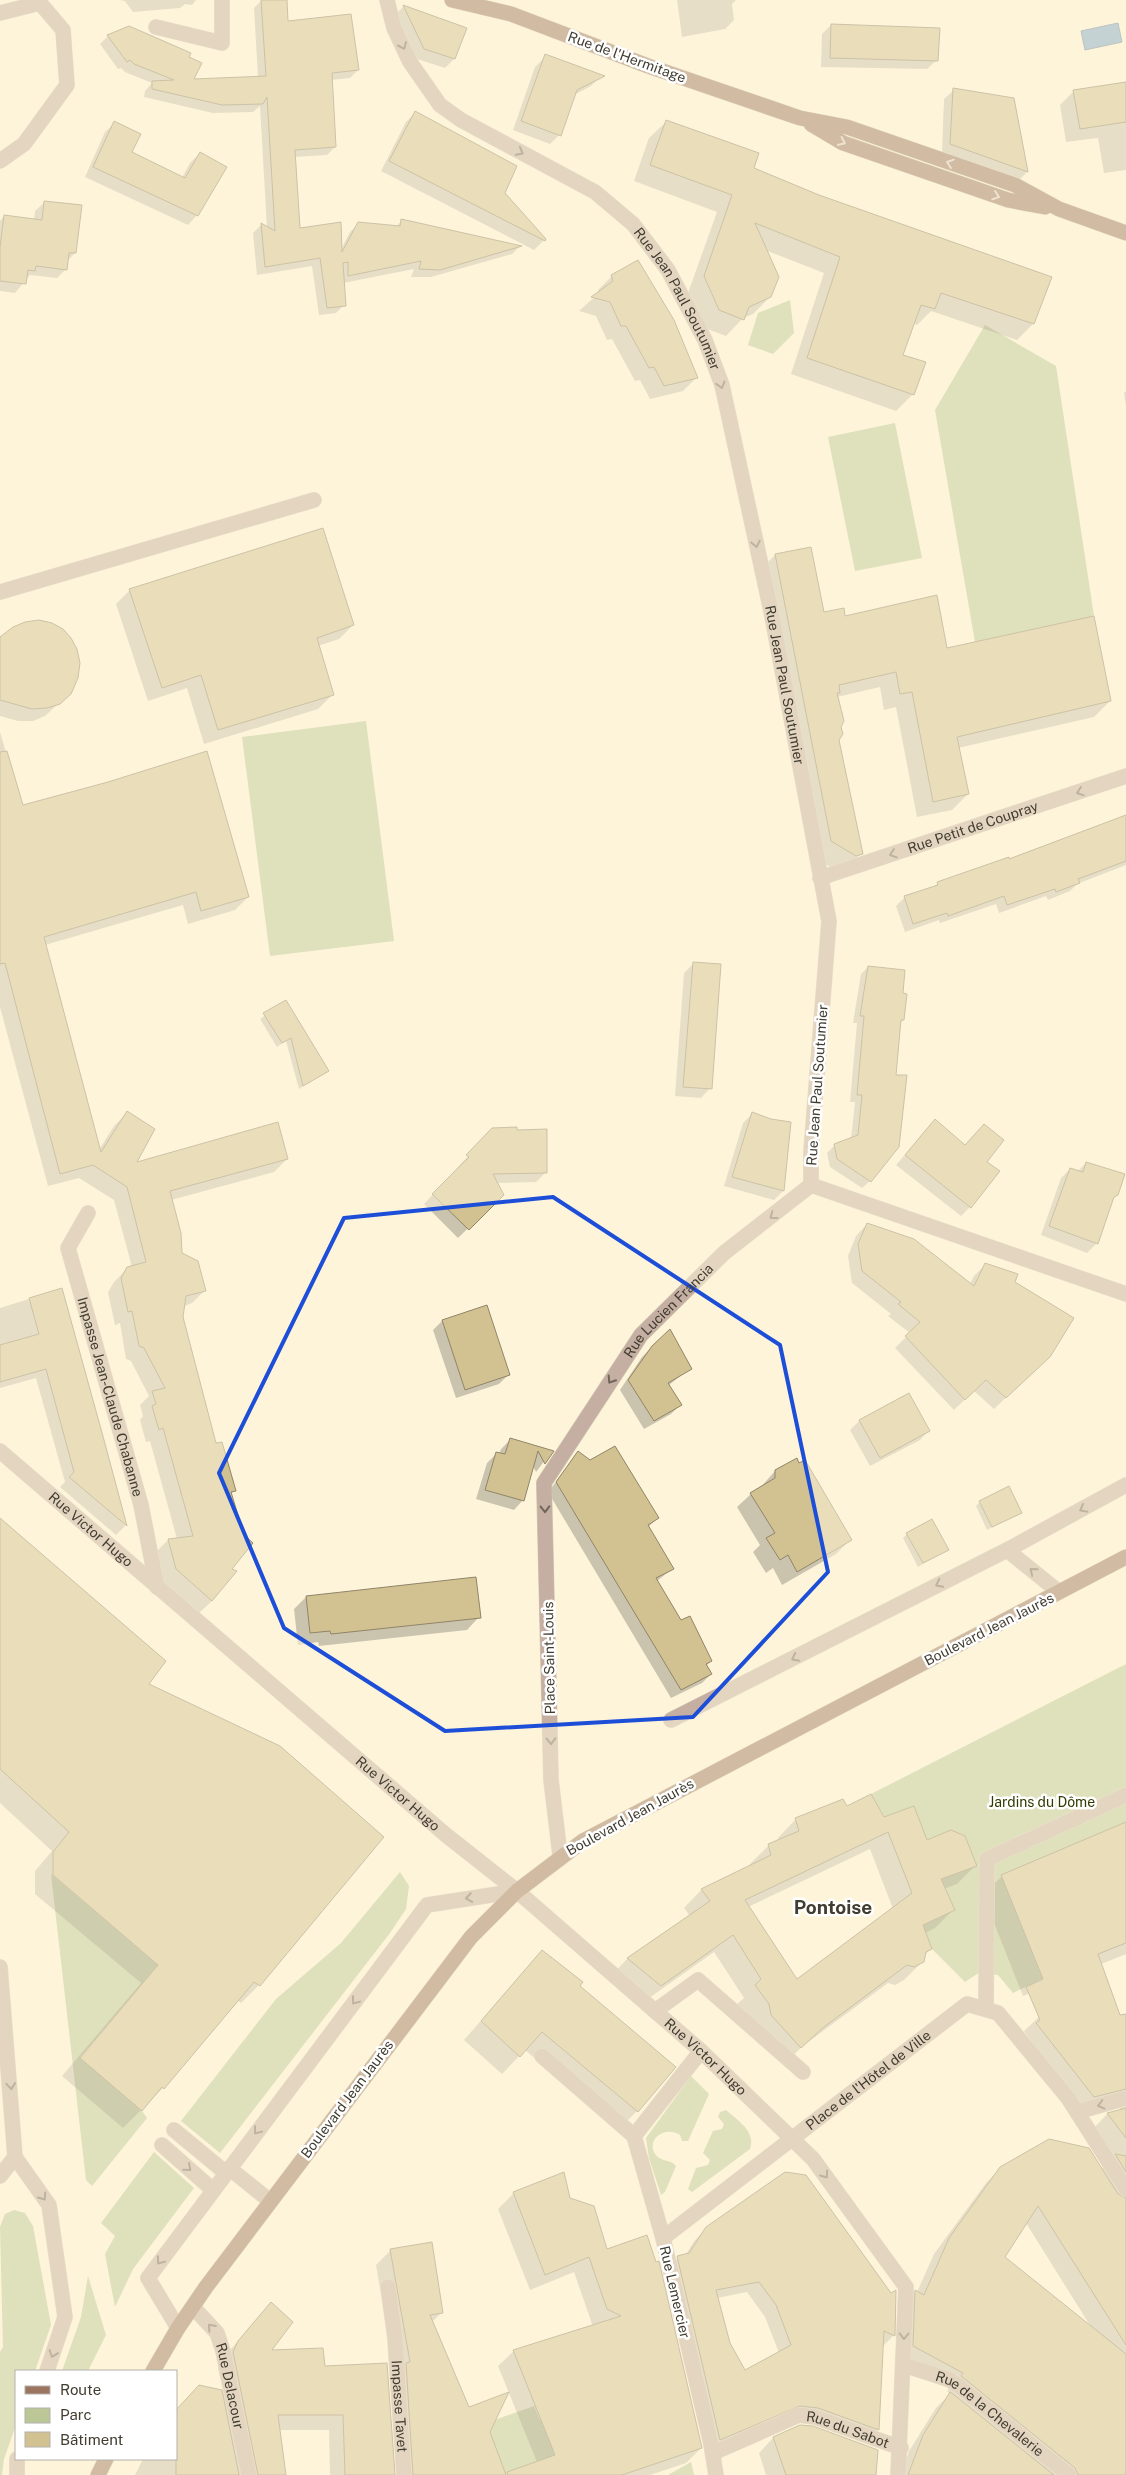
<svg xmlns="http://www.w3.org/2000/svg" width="1126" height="2475" viewBox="0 0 1126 2475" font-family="'Public Sans',sans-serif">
<rect width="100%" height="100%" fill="#fdf4da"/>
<path fill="#bbc797" d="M790 300 794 333 773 354 748 345 758 313Z
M985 325 1056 366 1094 616 975 642 935 410Z
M895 423 922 558 855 571 828 437Z
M366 721 394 941 270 956 242 737Z
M1126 1664V1943L1067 1967 1013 1993 998 1975 980 1972 965 1982 932 1949 923 1925 955 1910 941 1879 972 1855 965 1836 951 1830 927 1840 914 1806 884 1817 871 1794Z
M400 1872 409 1886 406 1909 390 1933 220 2153 181 2121 276 1999 341 1943Z
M51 1874 158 1965 80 2057 142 2111 147 2118 92 2186 86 2180Z
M691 2076 709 2094 688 2141H682L680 2135C665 2125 646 2139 655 2154 660 2162 671 2159 676 2166L665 2192 661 2195 649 2158 646 2138Z
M726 2110C738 2121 756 2131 750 2149L692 2192 688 2189 696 2168 708 2165 710 2160 703 2153 713 2131 722 2129 724 2124 718 2117 720 2112Z
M154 2152 194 2188 133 2269 115 2307 105 2254 115 2236 101 2223Z
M14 2210 25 2213 33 2226 51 2325 35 2371H16V2425L4 2459 2 2475H0V2352L3 2347 0 2227 5 2214Z
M88 2276 106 2335 88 2371H62L81 2317Z
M636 2386 590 2442 534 2464 531 2475H465L486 2423 534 2406 540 2420Z
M691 2462 694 2475H668Z"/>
<path fill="#81a9cd" stroke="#6e899e" d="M1118 23 1122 42 1085 50 1081 31Z"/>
<path fill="#0003" fill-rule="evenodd" d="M120 0H196L192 5 185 4 180 8 133 12 125 1Z
M262 0H286L287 23 358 70 350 78 331 80 335 147 327 155 294 157 299 229 341 249 350 232 359 223 395 227 402 221 519 247 512 254 431 277H411L414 269 343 283 344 305 336 313 319 315 312 266 257 275 253 233 261 225 267 228 260 106 253 112 213 113 144 97 145 91 152 83 125 72 121 68 118 69 100 44 108 36 187 57 192 81 258 77 254 8Z
M677 0H736L732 4 734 20 725 29 682 37Z
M404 6 465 29 454 59 445 68 414 58 395 15Z
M831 25 937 60 927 69 821 67 822 34Z
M544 58 599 78 591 86 574 95 559 135 550 144 513 130 535 67Z
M954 90 1012 99 1027 172 1018 181 942 153 944 99Z
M1074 91 1126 100V170L1104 173 1098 138 1066 142 1060 105Z
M415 113 503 194 545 239 534 250 381 171 406 122Z
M666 122 752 169 819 196 1051 278 1033 324 1017 340 931 311 917 325 913 323 902 356 913 394 896 411 791 374 824 273 765 250 770 297 753 314 743 318 726 336 702 327 688 293 717 212 634 181 649 138Z
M115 123 131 152 182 178 190 163 200 153 197 215 188 225 85 177 105 132Z
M45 202 75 253 67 261 66 269 57 278 30 275 15 293 0 291V221L4 216 34 220 35 211Z
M612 276 696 378 683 391 650 399 640 380 635 381 612 339 607 340 596 316 579 311 599 293 598 290Z
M1126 391V406L1124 393Z
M775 555 823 614 844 617 1110 701 1094 717 958 748 968 794 952 810 917 817 896 707 884 710 880 687 837 697 840 727 838 740 861 853 845 870 839 872 815 858 759 571Z
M130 590 353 625 339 639 318 646 332 695 318 709 204 744 187 688 148 701 116 604Z
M0 640 70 693 45 716 33 721H18L0 716Z
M0 732 22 807 248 897 235 910 188 924 183 905 45 945 99 1150 114 1126 127 1113 135 1164 287 1159 274 1172 171 1200 180 1254 205 1290 192 1303 184 1306 182 1317 215 1444 234 1491 230 1495V1569L212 1601 199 1613 163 1582 155 1553 168 1540 177 1539 150 1441 146 1442 140 1420 143 1416 140 1405 149 1396 131 1361 126 1359 120 1323 115 1325 108 1292 114 1282 128 1268 132 1267 114 1200 79 1178 48 1186 0 1007Z
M1126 818V865L1077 884 1070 891 1048 900 1046 896 999 913 996 904 940 923 939 920 905 932 896 906 904 898 932 888 937 884Z
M694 963 710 1088 701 1098 675 1096 684 973Z
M868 967 901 994 903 1020 900 1023 870 1181 862 1188 830 1167 827 1153 835 1145 851 1139 855 1102H850L857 1023H853L861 974Z
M285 1002 327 1071 299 1089 286 1041 277 1047 260 1019Z
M752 1114 771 1120 790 1123 783 1191 774 1200 724 1186 743 1123Z
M935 1121 986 1162 970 1207 961 1216 896 1165Z
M493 1129 546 1172 536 1182 496 1183 502 1195 458 1238 424 1204Z
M1086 1163 1117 1194 1111 1200 1096 1244 1087 1253 1041 1235 1061 1178 1070 1169 1077 1172Z
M867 1224 970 1284 974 1276 986 1264 1014 1282 1037 1368 994 1409 974 1391 954 1410 895 1348 910 1333 888 1316 891 1314 852 1283 848 1256 856 1236Z
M61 1289 125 1526 116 1535 60 1487 65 1482 36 1378 0 1388V1308Z
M486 1307 508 1375 499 1384 456 1398 433 1330 442 1321Z
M652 1347 690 1368 668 1386 680 1405 671 1414 644 1429 620 1390 642 1357Z
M908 1394 929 1430 920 1440 870 1466 850 1430 859 1421Z
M510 1440 552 1451 536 1472 533 1466 523 1500 514 1510 476 1499 487 1463 496 1454H499L501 1449Z
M579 1453 658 1518 648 1527 672 1569 657 1581 681 1622 711 1661 706 1666 711 1674 702 1683 671 1698 548 1492Z
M775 1471 850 1540 836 1554 782 1585 773 1568 766 1573 753 1552 760 1545 737 1507 751 1494 761 1487Z
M980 1502 1020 1512 987 1530 976 1506Z
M0 1520 147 1685 382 1837 259 1985 241 2003 237 2000 163 2088 123 2128 62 2076 141 1983 35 1894V1871L52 1851 0 1803Z
M907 1534 947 1550 918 1567 903 1538Z
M306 1597 479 1617 467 1630 319 1646 318 1642 298 1645 294 1609Z
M846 1807 883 1818 975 1866 957 1884 944 1889 953 1910 935 1928 925 1933 930 1949 924 1956 923 1961 904 1980 895 1985 888 1983 804 2045 783 2065 753 2033 751 2022 737 2004 744 1998 714 1952 642 2003 610 1977 627 1959 690 1916 684 1908 701 1890 751 1866 750 1864 769 1845 779 1841 778 1838 796 1819ZM870 1849 893 1909 797 1981 748 1907Z
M1126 1824V1954L1023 1996 983 1895 1002 1876Z
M542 1951 578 1986 637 2111 619 2129 525 2050 502 2074 464 2040Z
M1111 1994 1120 2016 1126 2015V2467L1119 2475H900L909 2451 936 2408 950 2394 947 2391 950 2388 899 2361 901 2306 915 2291 917 2292 934 2254 986 2183 1001 2168 1101 2169 1106 2164 1093 2129 1107 2114 1121 2110 1114 2103 1079 2111 1024 2031 1039 2017ZM1026 2223 1091 2327 1003 2257Z
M514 2193 568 2199 606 2250 701 2448 686 2463 650 2475H515L537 2462 498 2366 514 2351 595 2326 592 2324 574 2272 530 2290 498 2209Z
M707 2228 890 2295 895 2292 893 2336 882 2347 878 2430 866 2441 806 2419 708 2450 666 2269 678 2258 685 2256 695 2240ZM747 2292 765 2317 779 2353 745 2372 729 2343 717 2298Z
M391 2250 442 2312 432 2322 466 2475H398L395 2375 376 2265Z
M271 2304 269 2352 323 2367 393 2475H330L329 2430H279L285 2475H135L143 2459H176L199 2387 223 2391 218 2369 223 2358Z
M773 2438 875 2475H766L759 2453Z"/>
<path fill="#d3c291" stroke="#908568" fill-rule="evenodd" d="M261 0H287L288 21 351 14 359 70 332 73 336 147 295 150 300 228 341 222 342 252 358 222 400 226 401 219 522 246 440 270 419 269 421 261 348 276V262L343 263 346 306 327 308 320 258 265 267 261 223 275 231 267 97 263 104 222 105 152 89V81L174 80 134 64 130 60 127 62 107 35 129 26 191 53 189 57 202 63 194 79 266 76Z
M403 5 467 28 455 59 424 49Z
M831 24 940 28 938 61 830 58Z
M545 54 605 76 577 90 561 136 521 121Z
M1126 82V122L1080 129 1073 90Z
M953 88 1014 98 1028 172 950 144Z
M415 111 517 166 505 193 546 239 545 241 389 161Z
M666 120 759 153 754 168 819 195 1052 277 1034 324 941 293 935 309 921 305 903 355 926 362 914 395 807 358 840 257 755 223 779 277 771 297 749 307 744 320 719 310 704 276 732 195 650 165Z
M114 121 141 134 132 152 185 178 200 152 227 167 198 216 93 167Z
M44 201 82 205 76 253H69L67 270 36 266 35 271 28 270 26 284 0 281V247L4 215 42 220Z
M638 260 674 320 698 378 664 386 654 367 649 368 626 326H621L610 302 591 297 613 281 611 275Z
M323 528 354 625 317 638 334 695 218 730 201 675 162 688 129 589Z
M811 547 824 612 844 608 845 616 937 595 947 648 1094 616 1111 701 957 737 969 794 933 802 912 692 900 694 896 672 839 685 840 693H837L844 721 841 727 843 734 839 740 863 854 856 856 831 841 775 554Z
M39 620 52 623 63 629 71 638 77 649 80 663 78 678 71 694 60 704 47 708 32 709 0 700V637L13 627 25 622Z
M7 751 23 805 108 782 207 751 249 897 201 911 196 892 44 937 101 1152 127 1111 155 1129 137 1162 278 1122 288 1159 170 1191 181 1233 182 1253 198 1261 206 1291 186 1296 183 1317 216 1443 222 1442 236 1491 231 1492 244 1535 253 1543 232 1569 237 1571 212 1601 176 1569 168 1539 193 1536 163 1428 159 1430 152 1406 156 1404 152 1391 165 1388 144 1348 139 1346 132 1311 128 1312 121 1278 127 1267 146 1262 127 1187 93 1165 60 1174 5 963 0 964V752Z
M1126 815V861L1078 879 1080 883 1056 892 1055 889 1007 905 1004 896 948 916 947 913 913 924 904 896 938 885 937 882 1009 857V859Z
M693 962 721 964 712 1089 683 1087Z
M868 966 905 970 903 993 907 994 904 1020H901L896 1075H907L899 1147 871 1182 837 1159 834 1144 858 1135 862 1095H857L864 1016H860Z
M286 1000 329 1071 303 1086 291 1038 282 1043 263 1013Z
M752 1112 771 1119 791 1122 784 1191 732 1177Z
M935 1119 965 1145 984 1124 1004 1140 987 1162 1000 1171 971 1208 905 1155Z
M517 1127V1130L547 1129V1173L493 1174 504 1195 469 1230 432 1194 469 1157 466 1155 492 1128Z
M1086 1162 1125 1174 1118 1195 1114 1197 1098 1244 1049 1226 1070 1168 1083 1172Z
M867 1223 914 1239 974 1286 985 1263 1018 1274 1015 1282 1074 1318 1050 1357 1006 1398 986 1380 965 1400 905 1336 920 1322 898 1304 901 1302 862 1271 858 1244Z
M62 1288 104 1440 127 1526 69 1477 74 1472 46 1369 0 1382V1345L39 1334 29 1298Z
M487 1305 510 1375 465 1390 442 1320Z
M670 1329 692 1369 668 1383 682 1405 654 1421 628 1380 652 1346Z
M909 1393 930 1431 880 1458 859 1420Z
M510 1438 554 1451 545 1464 538 1451 524 1501 485 1490 496 1452 505 1454Z
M615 1446 659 1518 648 1525 674 1569 656 1578 681 1620 690 1616 712 1661 706 1664 712 1674 681 1690 556 1482 578 1451 590 1460Z
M797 1458 799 1463 805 1460 852 1540 797 1572 788 1555 780 1560 766 1538 775 1533 750 1493 775 1478V1470Z
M1009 1486 1022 1513 992 1527 979 1501Z
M0 1518 166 1661 149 1684 280 1746 384 1837 260 1986 254 1982 164 2089 162 2087 142 2111 80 2058 158 1965 53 1875V1852L69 1832 0 1769Z
M932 1519 949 1550 923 1563 906 1533Z
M476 1577 481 1618 331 1634 330 1631 310 1633 306 1596Z
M871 1794 884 1817 914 1806 927 1840 951 1830 965 1836 977 1866 941 1879 955 1910 923 1925 932 1949 926 1952 924 1962 914 1967 907 1965 824 2027 801 2048 771 2015 769 2004 755 1985 761 1979 733 1935 661 1986 627 1958 710 1901 701 1889 771 1855 768 1844 799 1831 795 1818 843 1799 847 1806ZM888 1832 912 1893 797 1979 745 1900Z
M1126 1822V1943L1098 1954 1120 2015 1126 2014V2089L1094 2097 1036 2023 1040 2020 1026 1987 1043 1979 1001 1875Z
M542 1950 583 1982 580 1986 676 2067 638 2112 542 2032 520 2057 481 2021Z
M1126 2108V2138L1107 2113Z
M1049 2139 1089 2148 1118 2194 1126 2198V2345L1038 2206 1005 2257 1126 2354V2475H1078L1075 2468 961 2376 963 2373 913 2346 915 2290 924 2295 949 2238 1000 2167Z
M1115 2154 1126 2156V2172Z
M564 2172 570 2198 594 2206 607 2249 647 2235 656 2262 659 2261 702 2448 622 2475H508L507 2472 555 2455 513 2350 621 2316 607 2309 589 2257 545 2275 513 2192Z
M785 2172 806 2175 891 2293 896 2290 895 2336 884 2331 879 2430 818 2408 800 2406 720 2440 677 2256 689 2253 706 2227ZM759 2282 776 2305 791 2345 745 2370 730 2343 716 2290Z
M432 2242 443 2313 430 2315 469 2407 509 2392 490 2432 506 2475H413L406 2363 410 2362 390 2249Z
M271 2302 293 2322 272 2350 323 2348 325 2366 387 2363 395 2475H345L343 2415H278L286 2475H258L233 2352 238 2341Z
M199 2385 222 2390 239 2475H176V2410Z
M950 2392 953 2394 1054 2475H908L923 2435Z
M800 2425 813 2426 878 2450 876 2475H786L773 2437Z"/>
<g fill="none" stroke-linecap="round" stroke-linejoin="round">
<g stroke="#d7cfb8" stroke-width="16">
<g id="minor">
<path id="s1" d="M387 0 394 28 410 62 440 105 461 120 595 192 633 224 668 270 705 340 722 385 771 611 829 921 811 1152V1185L1126 1294"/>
<path d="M0 13 40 3 63 30 67 85 24 144 0 161"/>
<path d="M156 27 222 43V0"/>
<path d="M0 592 314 500"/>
<path id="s2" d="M820 878 1126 776"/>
<path id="s3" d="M88 1213 68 1248 141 1505 157 1587"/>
<path id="s4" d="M0 1451 446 1835 517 1891 701 2051 813 2159 906 2287 898 2475"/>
<path d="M1007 1550 1059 1592"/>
<path d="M671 1720 1007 1550 1126 1485"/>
<path id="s5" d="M560 1855 551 1780 544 1483 641 1335 724 1253 811 1185"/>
<path d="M0 1967 15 2157 0 2176"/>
<path d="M986 2009 987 1859 1126 1795"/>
<path d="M655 2011 698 1980 803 2072"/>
<path d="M542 2056 634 2136 663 2238"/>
<path d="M1077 2112 1126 2098"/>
<path d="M174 2130 226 2173"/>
<path d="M634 2136 701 2051"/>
<path d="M162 2145 213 2190"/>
<path d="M15 2157 49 2205 65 2317 47 2371"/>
<path d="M229 2168 270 2201"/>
<path id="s6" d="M388 2287 395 2338 404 2475"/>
<path id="s7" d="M193 2307 217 2333 223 2351 249 2475"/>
<path d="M178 2328 148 2278 427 1905 517 1891"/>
<path id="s8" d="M904 2365 950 2380 959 2386 1069 2475"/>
<path id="s9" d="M713 2453 799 2415 815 2417 901 2448"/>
<path d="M17 2475V2459"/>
<path id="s10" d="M716 2475 711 2444 663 2238 967 2004 998 2013 1068 2098 1126 2189"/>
</g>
</g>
<g stroke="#d7cfb8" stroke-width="16">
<path id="major" d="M452 0 511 14 648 66 800 118 847 127 1015 185 1059 209 1126 233
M811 124 843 143 1008 200 1045 207
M153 2371 178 2328 206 2287 471 1937 517 1891 583 1841 1126 1557
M98 2475 106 2459"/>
</g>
<use href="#minor" stroke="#c5afa3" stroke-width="15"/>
<use href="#major" stroke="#9b7560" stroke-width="15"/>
</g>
<defs><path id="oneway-chevron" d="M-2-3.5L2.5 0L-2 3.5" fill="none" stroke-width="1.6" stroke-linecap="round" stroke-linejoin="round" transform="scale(1.25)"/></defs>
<g stroke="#6f6558">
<use href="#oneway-chevron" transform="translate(403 46) rotate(66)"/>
<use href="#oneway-chevron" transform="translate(520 152) rotate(28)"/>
<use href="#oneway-chevron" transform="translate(721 385) rotate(74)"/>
<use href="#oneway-chevron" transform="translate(756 544) rotate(78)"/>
<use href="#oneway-chevron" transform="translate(1080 792) rotate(161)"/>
<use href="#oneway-chevron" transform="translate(893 854) rotate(161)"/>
<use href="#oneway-chevron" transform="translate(773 1216) rotate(143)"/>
<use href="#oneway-chevron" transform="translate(611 1380) rotate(123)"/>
<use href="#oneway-chevron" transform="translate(545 1509) rotate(89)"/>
<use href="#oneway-chevron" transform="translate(1083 1509) rotate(151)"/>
<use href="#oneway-chevron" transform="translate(1033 1571) rotate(-141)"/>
<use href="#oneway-chevron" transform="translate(939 1584) rotate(153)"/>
<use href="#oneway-chevron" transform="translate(795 1658) rotate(153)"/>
<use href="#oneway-chevron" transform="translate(551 1741) rotate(89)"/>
<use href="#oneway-chevron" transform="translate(469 1898) rotate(171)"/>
<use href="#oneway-chevron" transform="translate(355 2001) rotate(127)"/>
<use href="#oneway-chevron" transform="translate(11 2086) rotate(85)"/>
<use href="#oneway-chevron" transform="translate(1101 2105) rotate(166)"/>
<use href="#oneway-chevron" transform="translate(257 2131) rotate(127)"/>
<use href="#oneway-chevron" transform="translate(188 2168) rotate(41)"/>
<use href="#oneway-chevron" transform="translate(825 2175) rotate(54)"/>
<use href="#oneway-chevron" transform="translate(43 2197) rotate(55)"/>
<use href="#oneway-chevron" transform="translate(160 2261) rotate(127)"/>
<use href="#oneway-chevron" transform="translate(211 2327) rotate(-132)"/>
<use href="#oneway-chevron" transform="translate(904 2336) rotate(91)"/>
<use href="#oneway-chevron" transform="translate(53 2354) rotate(109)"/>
</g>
<g stroke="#dccfc7">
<use href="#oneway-chevron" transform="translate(842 142) rotate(25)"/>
<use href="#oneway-chevron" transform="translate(950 163) rotate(-161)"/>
<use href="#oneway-chevron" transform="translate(996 196) rotate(19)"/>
</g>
<path d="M0 0H1126V2475H0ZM553 1197 780 1345 828 1572 693 1717 445 1731 284 1628 219 1473 344 1218Z" fill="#fdf4da" fill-opacity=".55" fill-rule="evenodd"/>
<path fill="none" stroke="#1d4ed8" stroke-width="4" stroke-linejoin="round" d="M553 1197 780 1345 828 1572 693 1717 445 1731 284 1628 219 1473 344 1218Z"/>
<g text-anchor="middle" stroke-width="5" stroke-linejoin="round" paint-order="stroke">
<g font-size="14" fill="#413d30" stroke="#fff">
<text transform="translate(627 57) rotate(20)" y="5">Rue de l'Hermitage</text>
<text dy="5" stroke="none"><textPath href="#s1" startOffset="434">Rue Jean Paul Soutumier</textPath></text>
<text dy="5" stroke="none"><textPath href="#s1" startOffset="838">Rue Jean Paul Soutumier</textPath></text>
<text dy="5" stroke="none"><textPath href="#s2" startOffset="161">Rue Petit de Coupray</textPath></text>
<text transform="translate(817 1085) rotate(-86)" y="5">Rue Jean Paul Soutumier</text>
<text dy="5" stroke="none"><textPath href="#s5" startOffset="586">Rue Lucien Francia</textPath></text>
<text dy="5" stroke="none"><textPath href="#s3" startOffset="195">Impasse Jean-Claude Chabanne</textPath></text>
<text dy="5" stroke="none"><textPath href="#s4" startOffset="120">Rue Victor Hugo</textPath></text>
<text transform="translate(989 1629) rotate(-27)" y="5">Boulevard Jean Jaurès</text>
<text transform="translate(549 1658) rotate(-91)" y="5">Place Saint-Louis</text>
<text dy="5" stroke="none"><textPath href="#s4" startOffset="525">Rue Victor Hugo</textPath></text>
<text transform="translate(630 1817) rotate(-29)" y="5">Boulevard Jean Jaurès</text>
<text dy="5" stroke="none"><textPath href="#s4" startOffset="930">Rue Victor Hugo</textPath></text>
<text dy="5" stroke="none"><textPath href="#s10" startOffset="502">Place de l'Hôtel de Ville</textPath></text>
<text transform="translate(347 2099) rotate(-53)" y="5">Boulevard Jean Jaurès</text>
<text transform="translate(675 2292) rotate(77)" y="5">Rue Lemercier</text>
<text dy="5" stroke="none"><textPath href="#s7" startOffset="90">Rue Delacour</textPath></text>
<text dy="5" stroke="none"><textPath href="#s6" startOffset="120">Impasse Tavet</textPath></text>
<text dy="5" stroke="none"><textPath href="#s8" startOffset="100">Rue de la Chevalerie</textPath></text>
<text dy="5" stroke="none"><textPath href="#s9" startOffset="145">Rue du Sabot</textPath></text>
</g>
<g font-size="14" fill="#323b00" stroke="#fff">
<text x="1042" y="1807">Jardins du Dôme</text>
</g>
<g font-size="19" font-weight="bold" fill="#413d30" stroke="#fff">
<text x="833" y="1914">Pontoise</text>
</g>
</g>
<rect x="15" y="2370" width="162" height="90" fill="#ffffff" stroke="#b3b1ac"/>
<rect x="25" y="2386" width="25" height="8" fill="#9b7560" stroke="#b3b1ac"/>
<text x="60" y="2395" font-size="15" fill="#413d30">Route</text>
<rect x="25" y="2408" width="25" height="15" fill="#bbc797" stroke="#b3b1ac"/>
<text x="60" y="2420" font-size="15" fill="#413d30">Parc</text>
<rect x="25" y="2432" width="25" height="15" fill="#d3c291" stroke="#b3b1ac"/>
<text x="60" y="2445" font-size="15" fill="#413d30">Bâtiment</text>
</svg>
